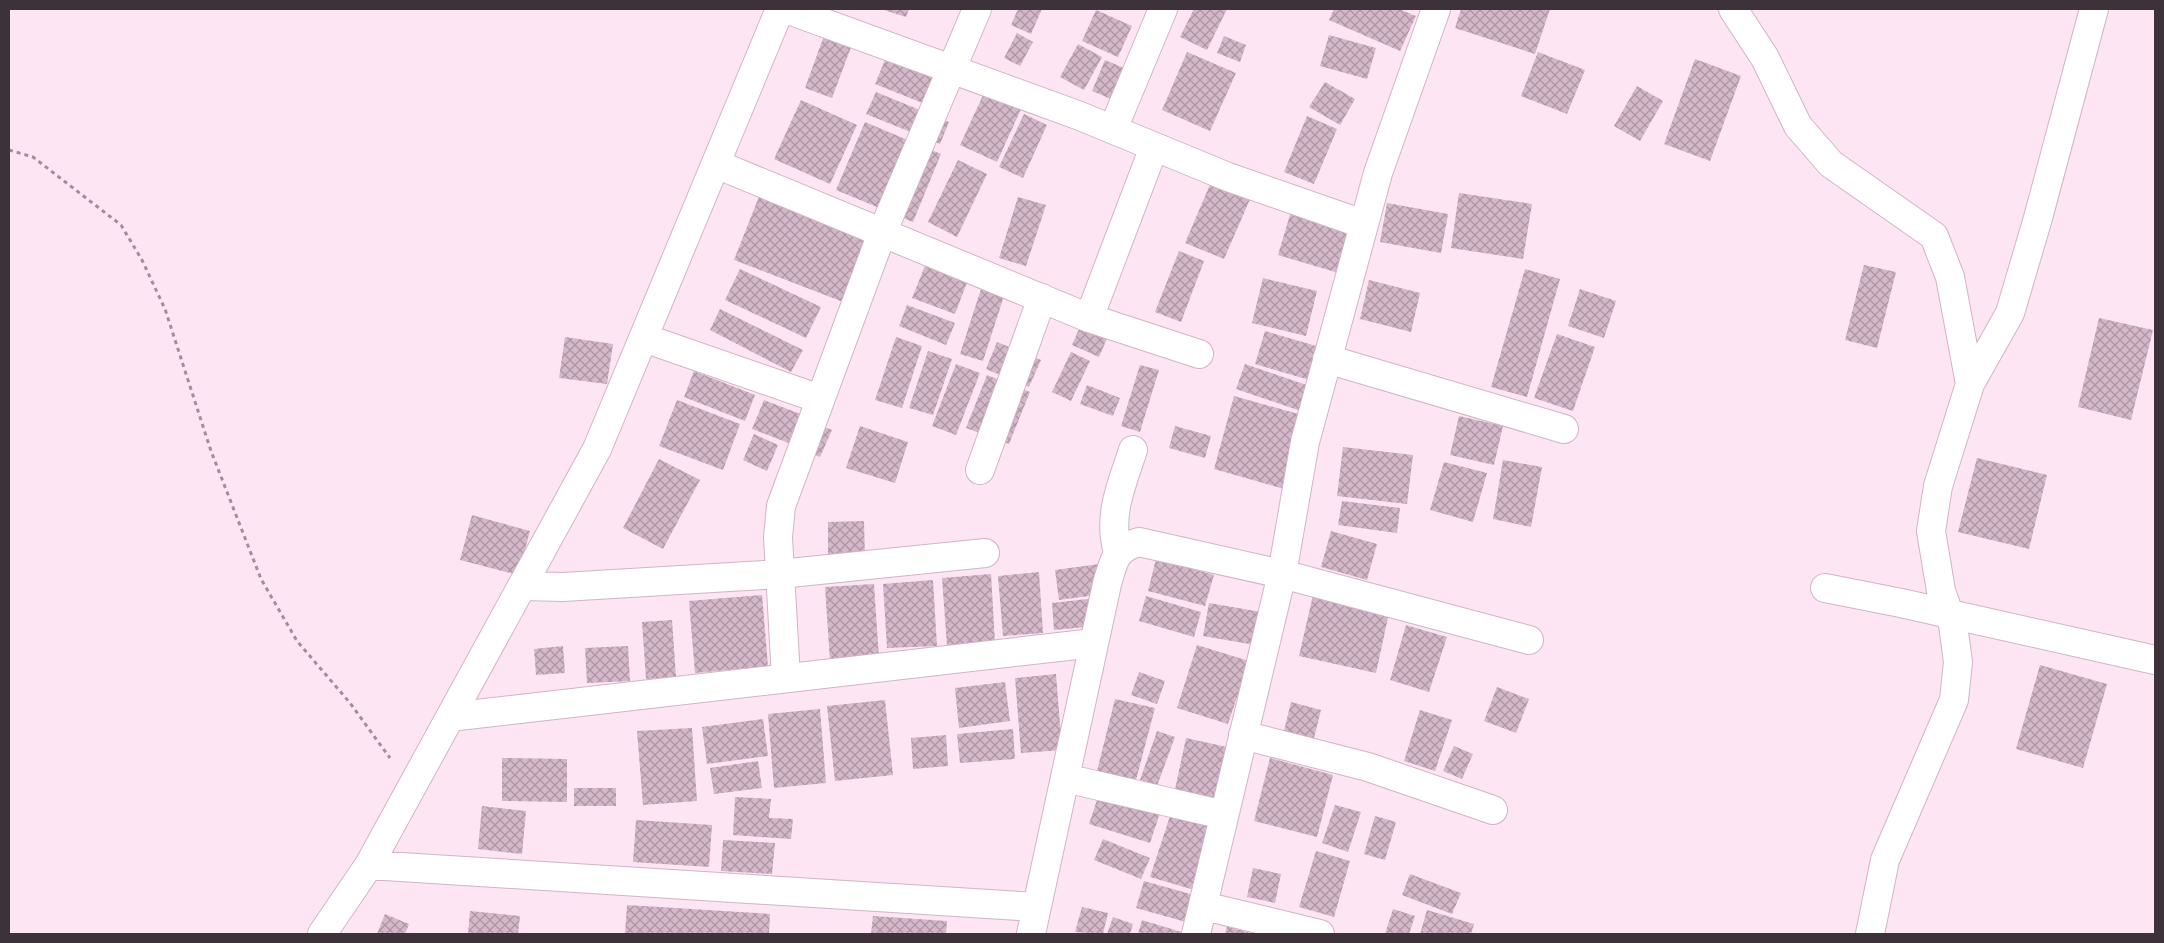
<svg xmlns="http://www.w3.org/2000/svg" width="2164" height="943" viewBox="0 0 2164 943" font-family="'Playfair Display',serif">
<defs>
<pattern id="building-cross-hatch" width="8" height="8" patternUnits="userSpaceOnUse" patternTransform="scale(1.25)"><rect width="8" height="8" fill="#d4b7c9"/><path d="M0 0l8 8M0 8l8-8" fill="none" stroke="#ad95a4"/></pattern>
</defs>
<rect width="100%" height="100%" fill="#fee5f4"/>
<path fill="url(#building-cross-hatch)" d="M881 9H909L906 17Z
M1018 9H1042L1031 34 1011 25Z
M1194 9H1227L1207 50 1180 37Z
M1334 9H1399L1416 16 1400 51 1329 20Z
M1461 9H1550L1535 54 1455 28Z
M1096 10 1132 26 1118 57 1082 41Z
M825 33 853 42 832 98 805 88Z
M1017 33 1033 42 1020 66 1004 58Z
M1329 35 1376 48 1367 79 1320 66Z
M1224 36 1246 45 1240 62 1217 53Z
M1078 44 1102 57 1084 90 1060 77Z
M890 48 960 76 945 112 875 84Z
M1187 52 1236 73 1210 131 1162 110Z
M1538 52 1585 70 1567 114 1521 96Z
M1695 59 1741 76 1710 161 1664 144Z
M1105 60 1143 76 1130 107 1092 91Z
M1325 82 1355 99 1340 125 1309 107Z
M1637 86 1663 101 1640 141 1614 126Z
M876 92 949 122 940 144 866 114Z
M984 93 1021 109 997 162 960 145Z
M801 100 857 125 830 184 774 159Z
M1024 114 1047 125 1023 178 999 167Z
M1307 116 1337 129 1314 184 1284 172Z
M865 122 941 154 913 222 836 190Z
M958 160 987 174 957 237 928 222Z
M1212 180 1251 197 1224 259 1185 243Z
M1459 193 1532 204 1523 259 1451 248Z
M760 194 889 245 864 310 734 260Z
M1018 197 1046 205 1026 266 999 258Z
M1387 203 1448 214 1441 253 1380 242Z
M1292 208 1377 233 1362 280 1278 255Z
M1179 251 1204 261 1181 322 1155 312Z
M929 256 971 272 955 314 912 298Z
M1864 265 1896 272 1877 348 1845 340Z
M740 269 821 307 806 338 725 300Z
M1525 269 1560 279 1527 397 1491 387Z
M1263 278 1317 291 1306 336 1252 323Z
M1369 280 1420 293 1411 332 1360 319Z
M981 289 1004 296 983 361 960 354Z
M1580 289 1616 301 1604 338 1568 326Z
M907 305 955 323 946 345 899 326Z
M720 309 803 350 791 372 710 330Z
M2099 318 2153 330 2131 420 2078 407Z
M1082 322 1109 334 1099 357 1072 345Z
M1265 331 1340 353 1330 386 1255 364Z
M1557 334 1595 347 1573 411 1534 398Z
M565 337 613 344 607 384 559 378Z
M896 337 922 346 902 408 875 400Z
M997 342 1041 360 1029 387 986 369Z
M928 351 952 359 933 415 909 408Z
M1071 352 1090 361 1071 401 1052 392Z
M956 364 980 373 956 435 932 426Z
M1245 364 1327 392 1318 417 1236 389Z
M1140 365 1159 370 1140 432 1121 426Z
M694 371 755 395 745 421 684 397Z
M987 375 1030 392 1009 444 966 428Z
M1087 385 1120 398 1113 416 1080 404Z
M1234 396 1316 419 1295 492 1214 469Z
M677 400 740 424 723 470 659 446Z
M764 400 816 420 804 449 752 429Z
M1459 416 1503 426 1494 465 1450 455Z
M817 424 832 430 820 457 805 451Z
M860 426 908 442 895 483 846 468Z
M1175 426 1211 436 1205 458 1169 448Z
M754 434 778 445 767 471 743 460Z
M1343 447 1413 455 1407 504 1337 496Z
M1977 458 2047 475 2029 549 1958 532Z
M659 459 700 480 663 549 623 528Z
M1503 460 1542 467 1531 527 1493 519Z
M1444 462 1487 473 1473 522 1430 510Z
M1342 501 1400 508 1397 533 1338 525Z
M472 515 530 531 518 575 460 560Z
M864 521 865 558H828V522Z
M1331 531 1377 544 1367 580 1321 567Z
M1156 559 1214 575 1205 606 1148 591Z
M1114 562 1118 592 1059 600 1055 570Z
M1039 572 1043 633 1003 636 998 576Z
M991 574 995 643 947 646 942 578Z
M933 580 937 646 887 648 883 584Z
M874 584 879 658 830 661 825 587Z
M762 595 768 666 695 673 689 601Z
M1313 595 1389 613 1376 673 1299 656Z
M1146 596 1201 612 1194 637 1139 621Z
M1105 597 1108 625 1054 630 1052 603Z
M1209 603 1267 613 1261 646 1203 636Z
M672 620 676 677 646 679 642 622Z
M1406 625 1447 637 1429 692 1390 680Z
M1197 645 1249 661 1228 724 1177 708Z
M563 646 565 673 536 675 534 649Z
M628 646 630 681 587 683 585 648Z
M2040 665 2107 684 2083 768 2016 749Z
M1139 672 1165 681 1157 704 1131 695Z
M1056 674 1062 750 1021 753 1015 678Z
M1005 682 1010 721 959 728 955 688Z
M1497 687 1529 699 1516 733 1484 721Z
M1115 699 1155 708 1136 780 1097 771Z
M885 700 893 775 835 781 827 706Z
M1291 702 1321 710 1314 738 1284 731Z
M820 709 826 783 774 788 768 714Z
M1420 710 1452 720 1435 771 1404 761Z
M763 719 768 756 707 764 702 727Z
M692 728 697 801 643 805 637 731Z
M1013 729 1015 759 960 763 957 734Z
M1157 731 1175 737 1157 786 1140 780Z
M946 735 948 766 913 769 911 738Z
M1186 738 1236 749 1223 805 1174 794Z
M1454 746 1473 754 1462 779 1443 771Z
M502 758 567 759V802L502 801Z
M1270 758 1333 775 1317 837 1254 821Z
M758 761 762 788 714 794 710 768Z
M574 788H616V806H574Z
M1099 794 1160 813 1150 843 1089 824Z
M735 797 771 799 769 818 793 819 791 839 733 835Z
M1335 805 1361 812 1348 852 1322 843Z
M482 806 526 811 522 854 478 849Z
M1171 813 1211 826 1191 889 1150 877Z
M1375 816 1396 822 1385 860 1364 854Z
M636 820 712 825 709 867 633 862Z
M1103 839 1150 858 1141 879 1094 860Z
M723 840 775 843 772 874 721 871Z
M1316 851 1350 861 1334 917 1299 907Z
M1253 868 1281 874 1275 903 1247 897Z
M1410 874 1461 893 1452 914 1402 895Z
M1144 881 1201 897 1193 924 1136 908Z
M627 905 770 914 769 934H625Z
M1082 907 1108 913 1103 934 1075 932Z
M1393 909 1415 916 1409 934H1385Z
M1427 910 1474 924 1471 934H1420Z
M470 911 520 916 518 934H468Z
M385 914 409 924 405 934H377Z
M873 916 947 921 946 934H871Z
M1113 917 1133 924 1130 934H1107Z
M1142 920 1188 934H1138Z
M1227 926 1253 934H1225Z"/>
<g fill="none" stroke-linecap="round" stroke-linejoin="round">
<g stroke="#d1b4c6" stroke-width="30">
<path id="street" d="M786 9 1080 116 1228 177 1363 224
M1733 9 1765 58 1798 126 1831 164 1934 236 1950 277 1970 384
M1113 129 1163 9
M716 164 1089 318 1199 354
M1089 318 1154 147
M644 338 820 399
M1327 359 1564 429
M980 470 1042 298
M1118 552C1107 516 1122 484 1133 450
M522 586 563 587 780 574 985 553
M1825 588 1901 603 2155 660
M786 678 778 537 781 506 882 233 977 9
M450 717 1094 643
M1243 735 1368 767 1493 810
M1065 778 1224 815
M369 865 1036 907
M1204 906 1320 934
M322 934 369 865 597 449 780 9
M1031 934 1107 584C1114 561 1114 549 1139 542L1282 574 1529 640
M1196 934 1282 574 1305 442 1378 173 1436 9
M1870 934 1885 860 1954 700 1958 662 1953 625 1941 591 1931 531 1938 486 1970 384 2010 313 2038 218 2094 9"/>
</g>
<path stroke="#a08e99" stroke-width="3" stroke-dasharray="4 4" stroke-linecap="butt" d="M9 150 33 157 121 225 142 260 165 309 211 451 261 579 297 641 350 703 390 758"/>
<use href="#street" stroke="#fff" stroke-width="28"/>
</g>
<rect width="2164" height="943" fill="none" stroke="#3e323a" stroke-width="20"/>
</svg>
